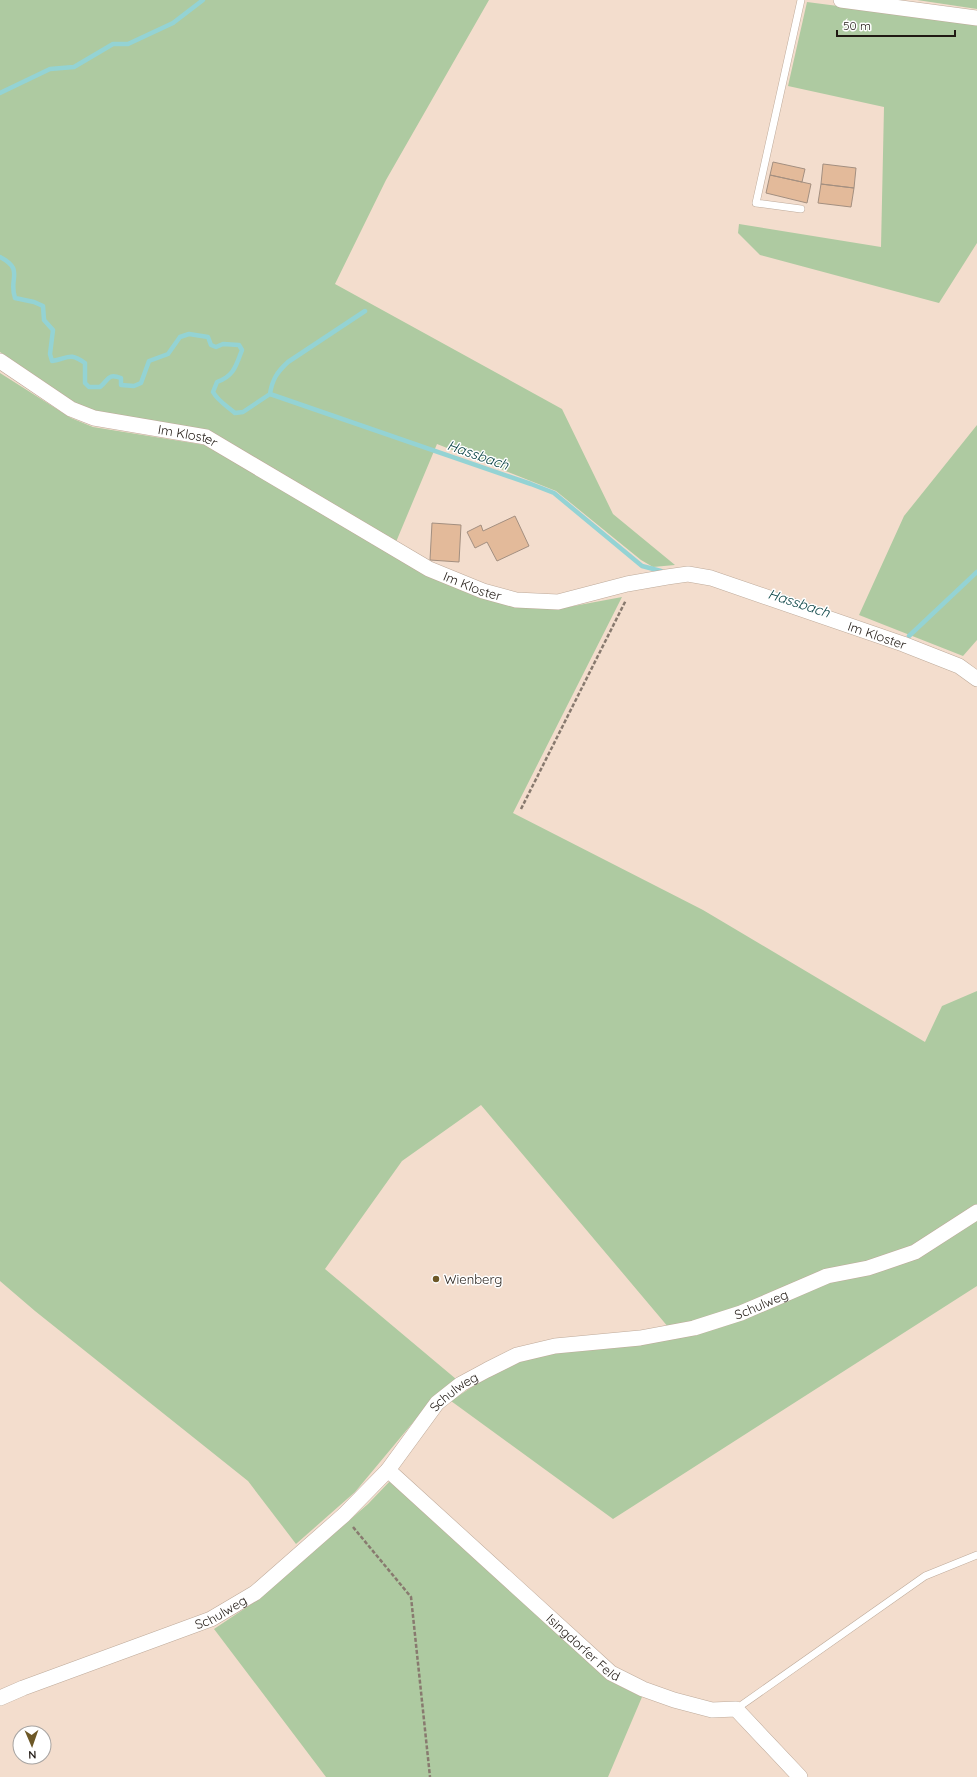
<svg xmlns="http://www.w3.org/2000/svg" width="977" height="1777" viewBox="0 0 977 1777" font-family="Quicksand,sans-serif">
<rect width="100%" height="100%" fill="#f3ddcd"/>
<path fill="#aecaa1" d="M0 0H489L386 180 335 284 562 409 613 514 675 565 653 567 641 560 556 491 437 444 396 542 208 432 95 412 77 404 0 352Z
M917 0H977V9Z
M807 2 977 24V243L939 303 760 255 738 233 739 224 881 247 884 107 788 86Z
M0 373 71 418 93 427 205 445 425 574 563 608 622 597 513 813 703 910 925 1042 942 1006 977 991V1205L912 1247 739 1309 669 1328 481 1105 402 1161 325 1269 456 1379 425 1408 355 1492 296 1544 248 1481 35 1311 0 1281Z
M977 425V640L963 656 859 615 904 516Z
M977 1219V1286L613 1519 451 1401 491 1374 519 1361 556 1353 716 1329Z
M391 1480 610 1681 642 1697 608 1777H326L214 1629 259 1599 368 1504Z"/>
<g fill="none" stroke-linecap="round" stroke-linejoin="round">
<path stroke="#94d3d4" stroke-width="4.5" d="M0 93 50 69 74 67 113 44H128L173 23 203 0
M0 257C25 270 8 278 15 298L34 302 43 306 44 320 53 330 50 354 52 361C69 358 69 352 85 363V383L89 387H100C109 380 107 373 121 378V385L134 386 141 383 149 361 168 354 180 337 189 334 208 337 211 345 216 347 223 344 239 345 242 350C236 366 234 376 217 382L213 392C218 401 227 406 235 413L243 412 270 394C272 380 277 372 288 362L365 311
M270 394 531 484 554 493 642 566 661 571
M909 636 977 572"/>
</g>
<path fill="#e3ba9a" stroke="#a38f80" d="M773 162 805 169 802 182 770 175Z
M823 164 856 168 854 188 821 184Z
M770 175 811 184 807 203 766 193Z
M821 184 854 188 851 207 818 203Z
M515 516 529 546 497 561 487 542 475 548 467 532 481 525 483 531Z
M432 523 461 525 459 562 430 560Z"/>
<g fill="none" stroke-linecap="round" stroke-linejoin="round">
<g stroke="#beaa9a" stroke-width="8">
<path id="lane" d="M801 0 756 203 801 209
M736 1709 925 1576 977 1555"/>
</g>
<g stroke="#beaa9a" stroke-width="16">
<g id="street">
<path d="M841 0 977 18"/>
<path id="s1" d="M0 361 71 409 94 418 206 437 429 569 483 591 516 600 558 602 627 584 667 577 688 574 711 578 903 644 959 666 977 679"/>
<path id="s2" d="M388 1470 611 1673 643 1689 674 1700 712 1710 736 1709 800 1777"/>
<path id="s3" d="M0 1698 23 1688 211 1619 255 1593 344 1515 388 1470 437 1403 461 1384 487 1370 517 1355 555 1346 640 1338 694 1328 741 1313 827 1276 868 1268 915 1252 977 1212"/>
</g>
</g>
<path stroke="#887a6f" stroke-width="2.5" stroke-dasharray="4 2" stroke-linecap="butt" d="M521 809 626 600
M353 1527 411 1597 430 1777"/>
<use href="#lane" stroke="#fff" stroke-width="7"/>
<use href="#street" stroke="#fff" stroke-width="15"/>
</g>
<circle fill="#6d5827" stroke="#fff" stroke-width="1.5" cx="436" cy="1279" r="4"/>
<g text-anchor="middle" stroke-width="3" stroke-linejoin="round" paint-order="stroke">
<g font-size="13" fill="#201913" stroke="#fff">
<text dy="5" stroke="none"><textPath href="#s1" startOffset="206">Im Kloster</textPath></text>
<text dy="5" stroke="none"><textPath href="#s1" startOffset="530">Im Kloster</textPath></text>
<text dy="5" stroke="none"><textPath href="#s1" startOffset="950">Im Kloster</textPath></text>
<text dy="5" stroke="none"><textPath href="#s3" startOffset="885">Schulweg</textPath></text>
<text dy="5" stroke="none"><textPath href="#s3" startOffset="561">Schulweg</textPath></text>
<text dy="5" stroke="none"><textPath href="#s3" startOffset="237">Schulweg</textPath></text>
<text dy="5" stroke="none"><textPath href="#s2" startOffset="264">Isingdorfer Feld</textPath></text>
</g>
<g font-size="13" fill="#201913" stroke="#fff" text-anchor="start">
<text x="444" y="1284">Wienberg</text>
</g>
<g font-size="14" font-style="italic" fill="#003d3f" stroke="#fff">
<text transform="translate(478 455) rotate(19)" y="5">Hassbach</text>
<text transform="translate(799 603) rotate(18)" y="5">Hassbach</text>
</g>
</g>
<g transform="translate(32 1745) rotate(178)"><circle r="19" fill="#ffffff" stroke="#a6a3a1"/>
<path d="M0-3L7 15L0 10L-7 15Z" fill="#6d5827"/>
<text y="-6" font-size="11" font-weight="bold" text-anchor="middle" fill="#201913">N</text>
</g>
<path d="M837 30v6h118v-6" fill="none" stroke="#201913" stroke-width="2"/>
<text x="843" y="30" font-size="12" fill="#201913" stroke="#ffffff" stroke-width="3" paint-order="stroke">50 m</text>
</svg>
